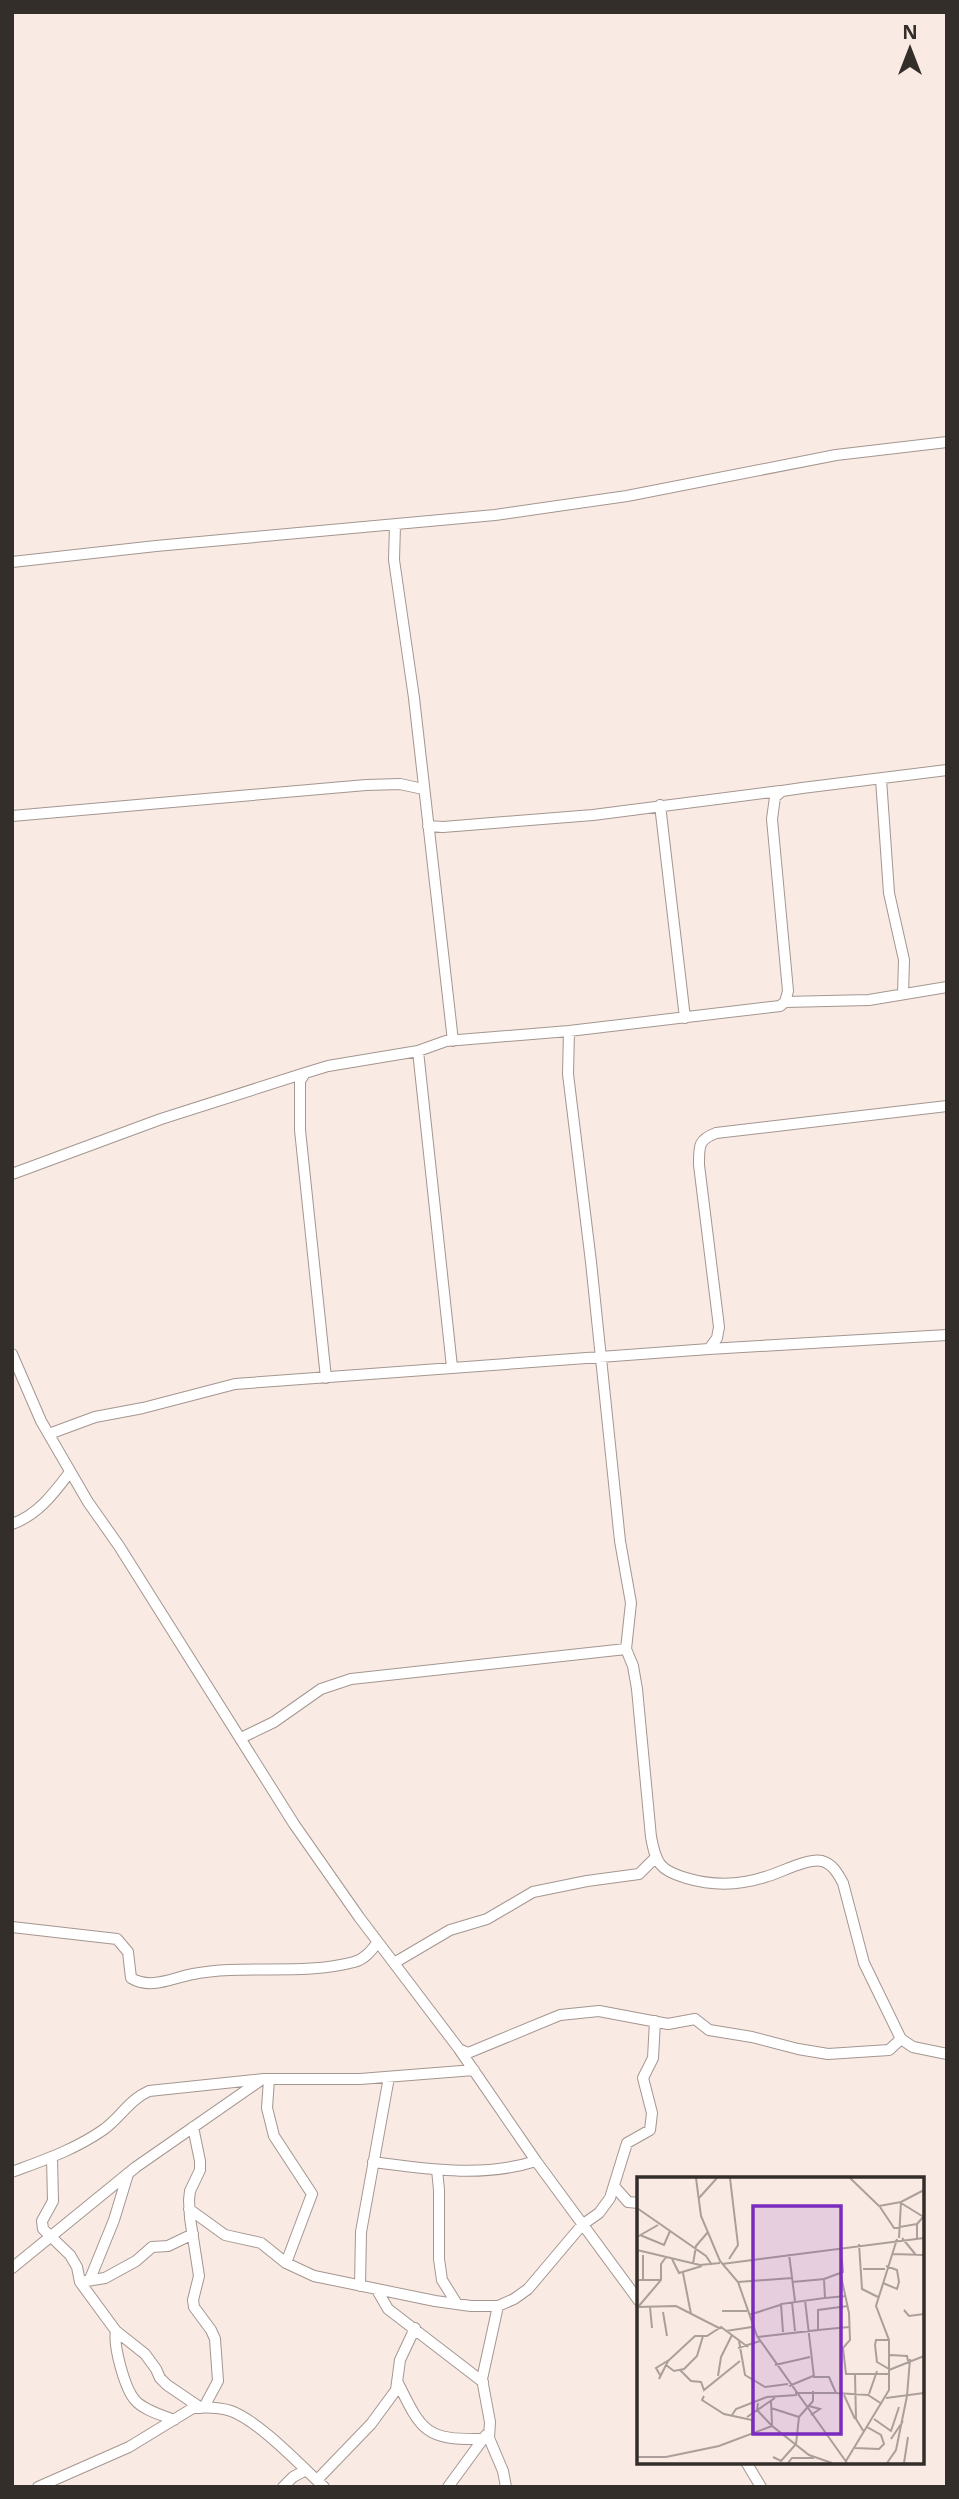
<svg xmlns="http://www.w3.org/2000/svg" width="959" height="2499" viewBox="0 0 959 2499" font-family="'Noto Sans',sans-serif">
<rect width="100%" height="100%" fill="#faeae4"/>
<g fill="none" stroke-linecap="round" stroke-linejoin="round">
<g stroke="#a49690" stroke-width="12">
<path id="minor" d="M395 525 394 560 414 698 453 1041
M12 562 156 546 495 515 627 496 836 455 947 442
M881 779 889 893 904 960 903 994
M660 805 685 1018
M12 816 366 785 400 784 423 789
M428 826 443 827 593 815 780 791
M785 1002 869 1000 947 987
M569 1031 568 1074 591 1262 620 1541 631 1603 626 1649 633 1666 637 1689 651 1837C656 1863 659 1870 686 1878 713 1886 738 1886 765 1877 780 1873 807 1858 822 1861 833 1864 838 1874 843 1883L864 1963 901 2039 913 2047 947 2054
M418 1051 452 1367
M12 1174 161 1119 305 1073
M709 1349 947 1335
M12 1354 41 1421 88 1502 119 1546 294 1824 359 1917 459 2049 536 2161 639 2301
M326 1378 300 1130V1081L305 1073 328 1066 418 1051 446 1041 569 1031 780 1006 785 1002 788 991 772 819 775 797 782 791 802 788 947 770
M49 1434 95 1417 143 1408 235 1384 709 1349 717 1338 719 1327 699 1165C699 1146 698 1140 716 1133L947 1106
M12 1524C38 1515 54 1493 70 1472
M241 1738 274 1722 321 1689 351 1679 626 1649
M12 1927 117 1939 128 1952 131 1978C151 1990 172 1978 193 1974 245 1964 302 1976 354 1962 365 1959 371 1951 378 1942
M394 1963 450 1930 487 1919 533 1892 587 1881 639 1874 655 1858
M459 2049 468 2053 560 2015 599 2011 668 2024 695 2019 709 2030 752 2037 798 2049 828 2054 889 2050 901 2039
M269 2079 267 2108 274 2136 312 2194 286 2263
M193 2127 200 2161V2170L190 2191 189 2200 190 2218 199 2276 193 2300 194 2307 211 2330 215 2339 218 2381 204 2407
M52 2158 53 2201 42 2221 43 2229 70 2255 77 2267 80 2282 116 2331 145 2354 156 2369 160 2378 167 2385 201 2408
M373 2162C427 2169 483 2178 536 2161
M437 2170 439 2190V2259L442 2280 457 2304
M12 2172C44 2160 74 2150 103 2130 119 2119 130 2099 149 2091L264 2079H360L474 2070
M614 2186 628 2202 639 2203
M189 2209 225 2235 261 2243 286 2263 314 2276 435 2301 471 2306H498L514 2299 528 2289 582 2225 599 2213 610 2198 627 2143 650 2130 652 2113 643 2078 653 2058 655 2021
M12 2268 136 2167 261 2080
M90 2279 114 2220 128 2174
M80 2282 105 2278 136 2261 152 2247 168 2246 193 2234
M360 2286 361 2232 389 2077
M377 2290 388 2309 483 2382
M498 2306 482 2379 490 2422 489 2438 503 2471 506 2487
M116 2331C113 2346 125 2389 135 2400 143 2410 162 2415 174 2420
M398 2383C422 2432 426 2440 482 2439
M746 2462 761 2487
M317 2480 371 2424 396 2390 400 2360 415 2328
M38 2487 129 2447 193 2408C206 2407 219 2407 231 2411 259 2421 301 2466 324 2487
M283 2487 293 2477 306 2470
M448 2487 486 2435"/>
</g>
<use href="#minor" stroke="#fff" stroke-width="10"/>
</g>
<g transform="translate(637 2177)">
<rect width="287" height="287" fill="#faeae4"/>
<path fill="none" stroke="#ab9f9a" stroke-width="2" d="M59 1 64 39 83 84 101 105 120 159 210 286M213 1 242 29 264 25 287 13M62 21 80 1M264 26 285 39M243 30 257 51 280 47M0 31 69 79 75 88M3 58 27 68 33 54M0 60 21 48M262 61 264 25M265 61 279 78M280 61V47L287 39M222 67 225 112 241 120M0 73 63 88 83 86M152 77 158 124M256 77 287 78M6 78V103M35 82 42 96 65 89M92 82 101 68 93 1M56 87 59 69 71 55M85 87 287 61M226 92H248M46 96 54 137M204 99 212 136 213 163 206 171 209 197H252M0 103H24M101 105 155 101M155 105 188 102M246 106 260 112 262 105 260 93 249 89M188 121 209 119M168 123 177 200H192L199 216 231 218 245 227M155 125 158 154M0 130 39 129 82 151M1 130 24 103V87L29 80M13 130 15 151M267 133 272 139 287 137M85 134H110M26 135 30 159M112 138 143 128M181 153 212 150M89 154 115 150M146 155 144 127 188 121 187 102 206 95 204 71M121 160 181 153V133L211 129M251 163H239L238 168 240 185 252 192M102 164 108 198 128 210 151 207M101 171 123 164M253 178 270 179 271 184M29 188 37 194 47 192 60 179 66 159M138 188 173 180M43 193 54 204 64 205 67 213 103 184M252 193 287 179M218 197 219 242 227 255M23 198 19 191 32 183M81 199 84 180 95 158M22 202 31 184 58 159H70L84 150 111 170M152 209 176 199M158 216H199M232 217 240 194M207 218 218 242M67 219 65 223 87 237 115 243V257M270 219 273 182M249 221 287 216M134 224 135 248M121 226 120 233 135 249M172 229 183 232 174 238M134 231 162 240 176 224V214M95 238 99 232 130 220 160 218M110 240 138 221M237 242 254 254 262 230M254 262 266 244M159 267 162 240M218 271 242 272 247 267 244 258 230 250M0 280H29L82 269 135 249 172 278 195 286M136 280 144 284 159 267M209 284 252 213V163L239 129 260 62M151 286 155 281H177M250 286 259 273 270 219M267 286 271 260"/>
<path fill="#7b2cbf" fill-opacity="0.15" stroke="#7b2cbf" stroke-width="3.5" d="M116 29H204V257H116Z"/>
<rect width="287" height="287" fill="none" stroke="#342e2b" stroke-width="3.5"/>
</g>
<rect width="959" height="2499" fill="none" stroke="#342e2b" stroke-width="28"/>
<g transform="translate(910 49)" stroke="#faeae4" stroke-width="5" paint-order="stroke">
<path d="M0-5L12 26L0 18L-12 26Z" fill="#342e2b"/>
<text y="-10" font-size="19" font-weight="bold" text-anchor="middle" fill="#342e2b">N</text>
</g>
</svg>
